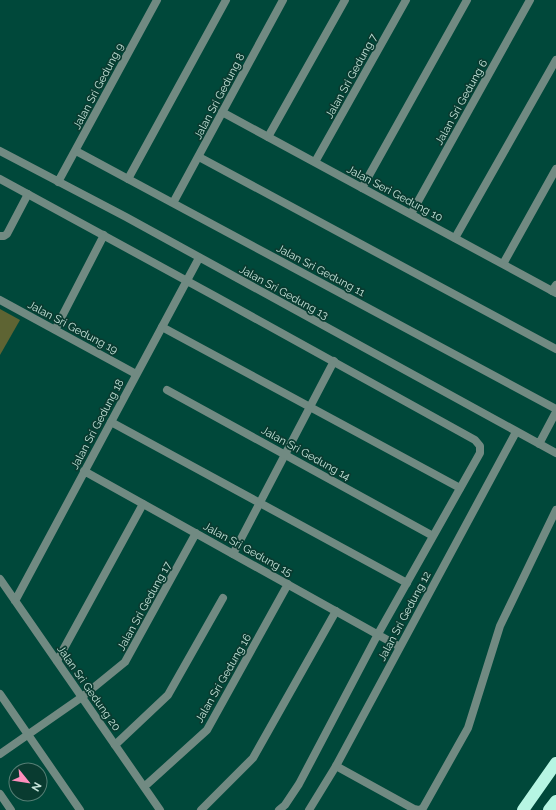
<svg xmlns="http://www.w3.org/2000/svg" width="556" height="810" viewBox="0 0 556 810" font-family="Raleway,sans-serif">
<rect width="100%" height="100%" fill="#00483a"/>
<path fill="#5e6433" d="M0 309 20 320 0 355Z"/>
<g fill="none" stroke-linecap="round" stroke-linejoin="round">
<path stroke="#718a82" stroke-width="8" d="M268 137 345 0
M199 157 556 349
M128 179 226 0
M362 188 467 0
M0 236H4L7 234 28 194
M455 238 556 60
M552 291 556 285
M162 327 460 488
M111 422 407 583
M233 554 334 361
M57 661 143 504
M0 694 80 810
M115 745 168 695 223 598
M0 754 82 697
M336 766 414 809 418 810
M201 810 253 758 336 611
M419 810 423 808 468 728 500 626 556 510"/>
<path stroke="#718a82" stroke-width="8" d="M222 112 556 293
M0 151 126 217 556 453
M76 151 556 409
M315 162 406 0
M0 179C159 265 317 352 475 440L480 446V453L378 634 299 784 285 805 279 810
M58 182 157 0
M173 203 283 0
M411 214 530 0
M503 264 556 169
M0 300 136 374
M55 330 104 235
M167 390 433 536
M539 444 556 412
M84 471 400 647
M0 579 160 810
M15 601 199 258
M82 697 125 662 196 533
M144 787 207 730 288 584
M0 794 11 810
M309 810 336 766 516 432"/>
<path stroke="#b6f5e3" stroke-width="12" d="M523 810 556 763
M549 810 556 801"/>
</g>
<g text-anchor="middle" stroke-width="3.5" stroke-linejoin="round" paint-order="stroke">
<g font-size="11" fill="#c5e3d9" stroke="#093b30">
<text transform="translate(351 76) rotate(-61)" y="4">Jalan Sri Gedung 7</text>
<text transform="translate(98 86) rotate(-62)" y="4">Jalan Sri Gedung 9</text>
<text transform="translate(219 96) rotate(-62)" y="4">Jalan Sri Gedung 8</text>
<text transform="translate(461 102) rotate(-61)" y="4">Jalan Sri Gedung 6</text>
<text transform="translate(395 193) rotate(28)" y="4">Jalan Seri Gedung 10</text>
<text transform="translate(321 270) rotate(28)" y="4">Jalan Sri Gedung 11</text>
<text transform="translate(284 292) rotate(29)" y="4">Jalan Sri Gedung 13</text>
<text transform="translate(73 327) rotate(28)" y="4">Jalan Sri Gedung 19</text>
<text transform="translate(97 424) rotate(-62)" y="4">Jalan Sri Gedung 18</text>
<text transform="translate(306 453) rotate(29)" y="4">Jalan Sri Gedung 14</text>
<text transform="translate(248 549) rotate(29)" y="4">Jalan Sri Gedung 15</text>
<text transform="translate(144 606) rotate(-61)" y="4">Jalan Sri Gedung 17</text>
<text transform="translate(404 616) rotate(-62)" y="4">Jalan Sri Gedung 12</text>
<text transform="translate(223 678) rotate(-60)" y="4">Jalan Sri Gedung 16</text>
<text transform="translate(89 688) rotate(55)" y="4">Jalan Sri Gedung 20</text>
</g>
</g>
<g transform="translate(28 782) rotate(120)"><circle r="19" fill="#093b30" stroke="#547e74"/>
<path d="M0-3L7 15L0 10L-7 15Z" fill="#fe8ebc"/>
<text y="-6" font-size="11" font-weight="bold" text-anchor="middle" fill="#c5e3d9">N</text>
</g>
</svg>
